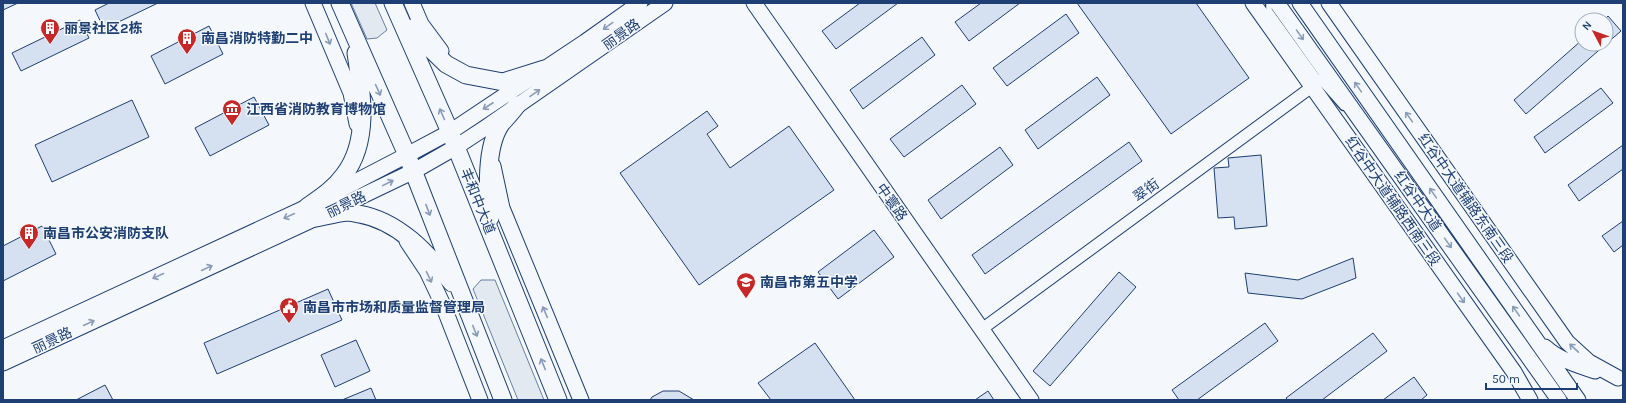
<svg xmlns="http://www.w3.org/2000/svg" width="1626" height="403" viewBox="0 0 1626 403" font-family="Karla,'Noto Sans SC',sans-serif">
<rect width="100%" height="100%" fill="#f4f7fb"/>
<path fill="#e3e9f0" stroke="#687fa3" d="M351 3H375L387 30 377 38 367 39Z
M481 280H495L544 400H518L473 289Z"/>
<path fill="#d5e0f0" stroke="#1d3f73" d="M3 3H18L3 10Z
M109 3H158L104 29 95 10Z
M860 3H898L836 49 822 31Z
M981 3H1020L969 41 955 22Z
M1077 3H1196L1249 78 1171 134Z
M1066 14 1079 33 1007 86 993 68Z
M1608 16 1621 31 1606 44V20H1604Z
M80 20 89 38 21 71 12 53Z
M209 26 223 54 165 84 151 56Z
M922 37 935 55 863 109 850 90Z
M1582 40V44H1606L1526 114 1514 100Z
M1097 77 1110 95 1038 149 1025 130Z
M962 85 976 104 904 157 890 139Z
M1601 88 1613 103 1545 153 1534 137Z
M254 97 269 125 210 156 195 128Z
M132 100 149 137 52 182 35 145Z
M707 111 718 126 707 134 730 168 789 126 834 190 699 285 620 173Z
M1129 142 1142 161 985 274 972 255Z
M1623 145V169L1579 201 1568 185Z
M1000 147 1013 165 941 219 928 200Z
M1261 155 1267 226 1235 229 1234 217 1218 218 1214 168 1229 167 1228 158Z
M1623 221V245L1614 252 1602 236Z
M42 226 56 254 3 281V246Z
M874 230 894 257 838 299 818 272Z
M1353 258 1356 278 1302 299 1248 293 1245 273 1298 280Z
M1119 272 1136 287 1050 386 1033 371Z
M328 289 342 320 217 374 204 343Z
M1265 323 1278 341 1197 400H1179L1172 390Z
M1373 333 1387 351 1322 400H1288L1286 398Z
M356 340 370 371 335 387 321 355Z
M815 343 855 400H771L758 383Z
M1414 377 1427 395 1421 400H1383Z
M105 385 113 400H76Z
M371 388 376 400H342Z
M663 391H679L694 400H650L652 397Z
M988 391 994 400H975Z"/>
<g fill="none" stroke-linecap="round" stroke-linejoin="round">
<g stroke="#1d3f73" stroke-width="8">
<path id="lane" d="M1269 3V10L1320 81 1343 107"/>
</g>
<g stroke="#1d3f73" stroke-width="13">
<path id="street" d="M982 329 1328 75"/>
</g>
<g stroke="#1d3f73" stroke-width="17">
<path id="secondary" d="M313 3 351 93 357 124
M412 3 421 24 441 51
M754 3 1031 400
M1253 3 1514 372 1530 400
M1277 3 1559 400
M1300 3 1578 400
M1329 3 1567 342 1589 362 1618 378
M493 166 502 208 581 400
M407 241 427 271 443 305 480 400
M1545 347C1559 360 1578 365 1595 371
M3 348 307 207 407 155 450 132 585 42 640 3
M3 363 316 218 414 171 456 147 488 126 665 3"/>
</g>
<g stroke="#1d3f73" stroke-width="19">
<path id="primary" d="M340 3 407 155 503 400
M393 3 450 132 558 400
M409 28 446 64 466 75 503 82 544 69
M307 207C320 198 334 189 344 175 370 141 362 93 356 53
M316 218C326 216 337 213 347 212 351 212 355 213 359 214 399 221 427 253 452 283
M490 218C488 192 485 147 501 124 506 118 512 112 517 105"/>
</g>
<use href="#lane" stroke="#f4f7fb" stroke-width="5.5"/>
<use href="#street" stroke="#f4f7fb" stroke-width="11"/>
<use href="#secondary" stroke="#f4f7fb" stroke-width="15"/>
<use href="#primary" stroke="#f4f7fb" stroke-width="17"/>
</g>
<defs><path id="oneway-shaft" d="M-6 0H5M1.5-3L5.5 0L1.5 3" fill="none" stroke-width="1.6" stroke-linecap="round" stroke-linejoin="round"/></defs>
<g stroke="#889bb7">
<use href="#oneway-shaft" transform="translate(608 26) rotate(144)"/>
<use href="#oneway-shaft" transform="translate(1300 35) rotate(55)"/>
<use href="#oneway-shaft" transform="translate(328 39) rotate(68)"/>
<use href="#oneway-shaft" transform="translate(1358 87) rotate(-125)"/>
<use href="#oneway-shaft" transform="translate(378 90) rotate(66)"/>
<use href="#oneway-shaft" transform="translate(535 93) rotate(-35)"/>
<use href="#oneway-shaft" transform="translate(488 106) rotate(147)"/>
<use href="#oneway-shaft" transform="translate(442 114) rotate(-114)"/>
<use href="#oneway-shaft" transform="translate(1409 117) rotate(-125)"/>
<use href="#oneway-shaft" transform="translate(388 183) rotate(-26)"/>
<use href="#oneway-shaft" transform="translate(1433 193) rotate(-125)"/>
<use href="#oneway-shaft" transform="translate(428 210) rotate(69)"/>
<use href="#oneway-shaft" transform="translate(289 216) rotate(155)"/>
<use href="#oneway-shaft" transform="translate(1448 243) rotate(55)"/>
<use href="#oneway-shaft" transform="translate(207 268) rotate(-25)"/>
<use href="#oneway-shaft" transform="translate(158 276) rotate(155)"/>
<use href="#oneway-shaft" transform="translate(429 277) rotate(64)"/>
<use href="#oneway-shaft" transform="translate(1461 298) rotate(55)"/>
<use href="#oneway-shaft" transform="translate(1516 311) rotate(-125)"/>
<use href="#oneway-shaft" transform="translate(545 312) rotate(-113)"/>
<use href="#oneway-shaft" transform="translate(89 323) rotate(-25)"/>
<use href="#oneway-shaft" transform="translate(475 331) rotate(68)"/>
<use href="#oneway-shaft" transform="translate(1574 348) rotate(-137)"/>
<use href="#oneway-shaft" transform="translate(543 364) rotate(-112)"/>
</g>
<defs>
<g id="building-pin" transform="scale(1)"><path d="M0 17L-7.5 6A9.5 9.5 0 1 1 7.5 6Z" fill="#c62828" stroke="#f4f7fb"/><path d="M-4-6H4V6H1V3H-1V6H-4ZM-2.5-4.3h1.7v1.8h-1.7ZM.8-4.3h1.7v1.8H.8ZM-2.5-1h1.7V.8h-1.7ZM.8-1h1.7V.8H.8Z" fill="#fff"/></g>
<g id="museum-pin" transform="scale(1)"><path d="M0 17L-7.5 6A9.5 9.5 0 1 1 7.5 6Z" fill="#c62828" stroke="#f4f7fb"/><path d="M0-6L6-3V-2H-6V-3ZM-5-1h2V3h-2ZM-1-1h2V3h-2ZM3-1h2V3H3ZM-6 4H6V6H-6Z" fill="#fff"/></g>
<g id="school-pin" transform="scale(1)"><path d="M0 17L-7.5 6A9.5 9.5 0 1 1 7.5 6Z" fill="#c62828" stroke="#f4f7fb"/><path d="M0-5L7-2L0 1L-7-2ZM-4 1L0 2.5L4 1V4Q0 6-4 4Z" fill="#fff"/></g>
<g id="civic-pin" transform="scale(1)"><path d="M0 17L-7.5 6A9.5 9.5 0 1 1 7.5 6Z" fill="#c62828" stroke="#f4f7fb"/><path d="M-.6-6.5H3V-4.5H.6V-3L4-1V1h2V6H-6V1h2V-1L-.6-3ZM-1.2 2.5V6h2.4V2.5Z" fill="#fff"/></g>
</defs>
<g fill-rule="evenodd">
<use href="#building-pin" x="50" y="28"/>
<use href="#building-pin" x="187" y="38"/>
<use href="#museum-pin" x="232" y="109"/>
<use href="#building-pin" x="29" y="233"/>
<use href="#school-pin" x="746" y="282"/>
<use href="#civic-pin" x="289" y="307"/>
</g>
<g text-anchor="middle" stroke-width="3" stroke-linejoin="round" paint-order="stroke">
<g font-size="14" font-weight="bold" fill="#1d3f73" stroke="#f4f7fb" text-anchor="start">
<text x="64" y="33">丽景社区2栋</text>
<text x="201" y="43">南昌消防特勤二中</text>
<text x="246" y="114">江西省消防教育博物馆</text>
<text x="43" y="238">南昌市公安消防支队</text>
<text x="760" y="287">南昌市第五中学</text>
<text x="303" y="312">南昌市市场和质量监督管理局</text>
</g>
<g font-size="14" fill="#1d3f73" stroke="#f4f7fb">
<text transform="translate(621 34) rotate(-35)" y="5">丽景路</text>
<text transform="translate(1146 190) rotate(-36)" y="5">翠街</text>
<text transform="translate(1466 198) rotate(55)" y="5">红谷中大道辅路东南三段</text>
<text transform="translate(478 201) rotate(68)" y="5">丰和中大道</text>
<text transform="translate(1393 201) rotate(55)" y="5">红谷中大道辅路西南三段</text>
<text transform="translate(1418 201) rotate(55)" y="5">红谷中大道</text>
<text transform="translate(892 202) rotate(55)" y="5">中寰路</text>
<text transform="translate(346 204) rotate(-26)" y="5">丽景路</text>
<text transform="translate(52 340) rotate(-25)" y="5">丽景路</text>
</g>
</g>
<rect width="1626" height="403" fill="none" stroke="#1d3f73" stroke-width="8"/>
<g transform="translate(1594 32) rotate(311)"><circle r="19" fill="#f4f7fb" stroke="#9eadc5"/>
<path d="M0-3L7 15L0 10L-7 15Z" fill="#c62828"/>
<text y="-6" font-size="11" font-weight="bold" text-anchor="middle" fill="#1d3f73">N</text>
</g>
<path d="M1486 383v6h91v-6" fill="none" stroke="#1d3f73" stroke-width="2"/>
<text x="1492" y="383" font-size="12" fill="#1d3f73" stroke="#f4f7fb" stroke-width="3" paint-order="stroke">50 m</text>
</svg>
